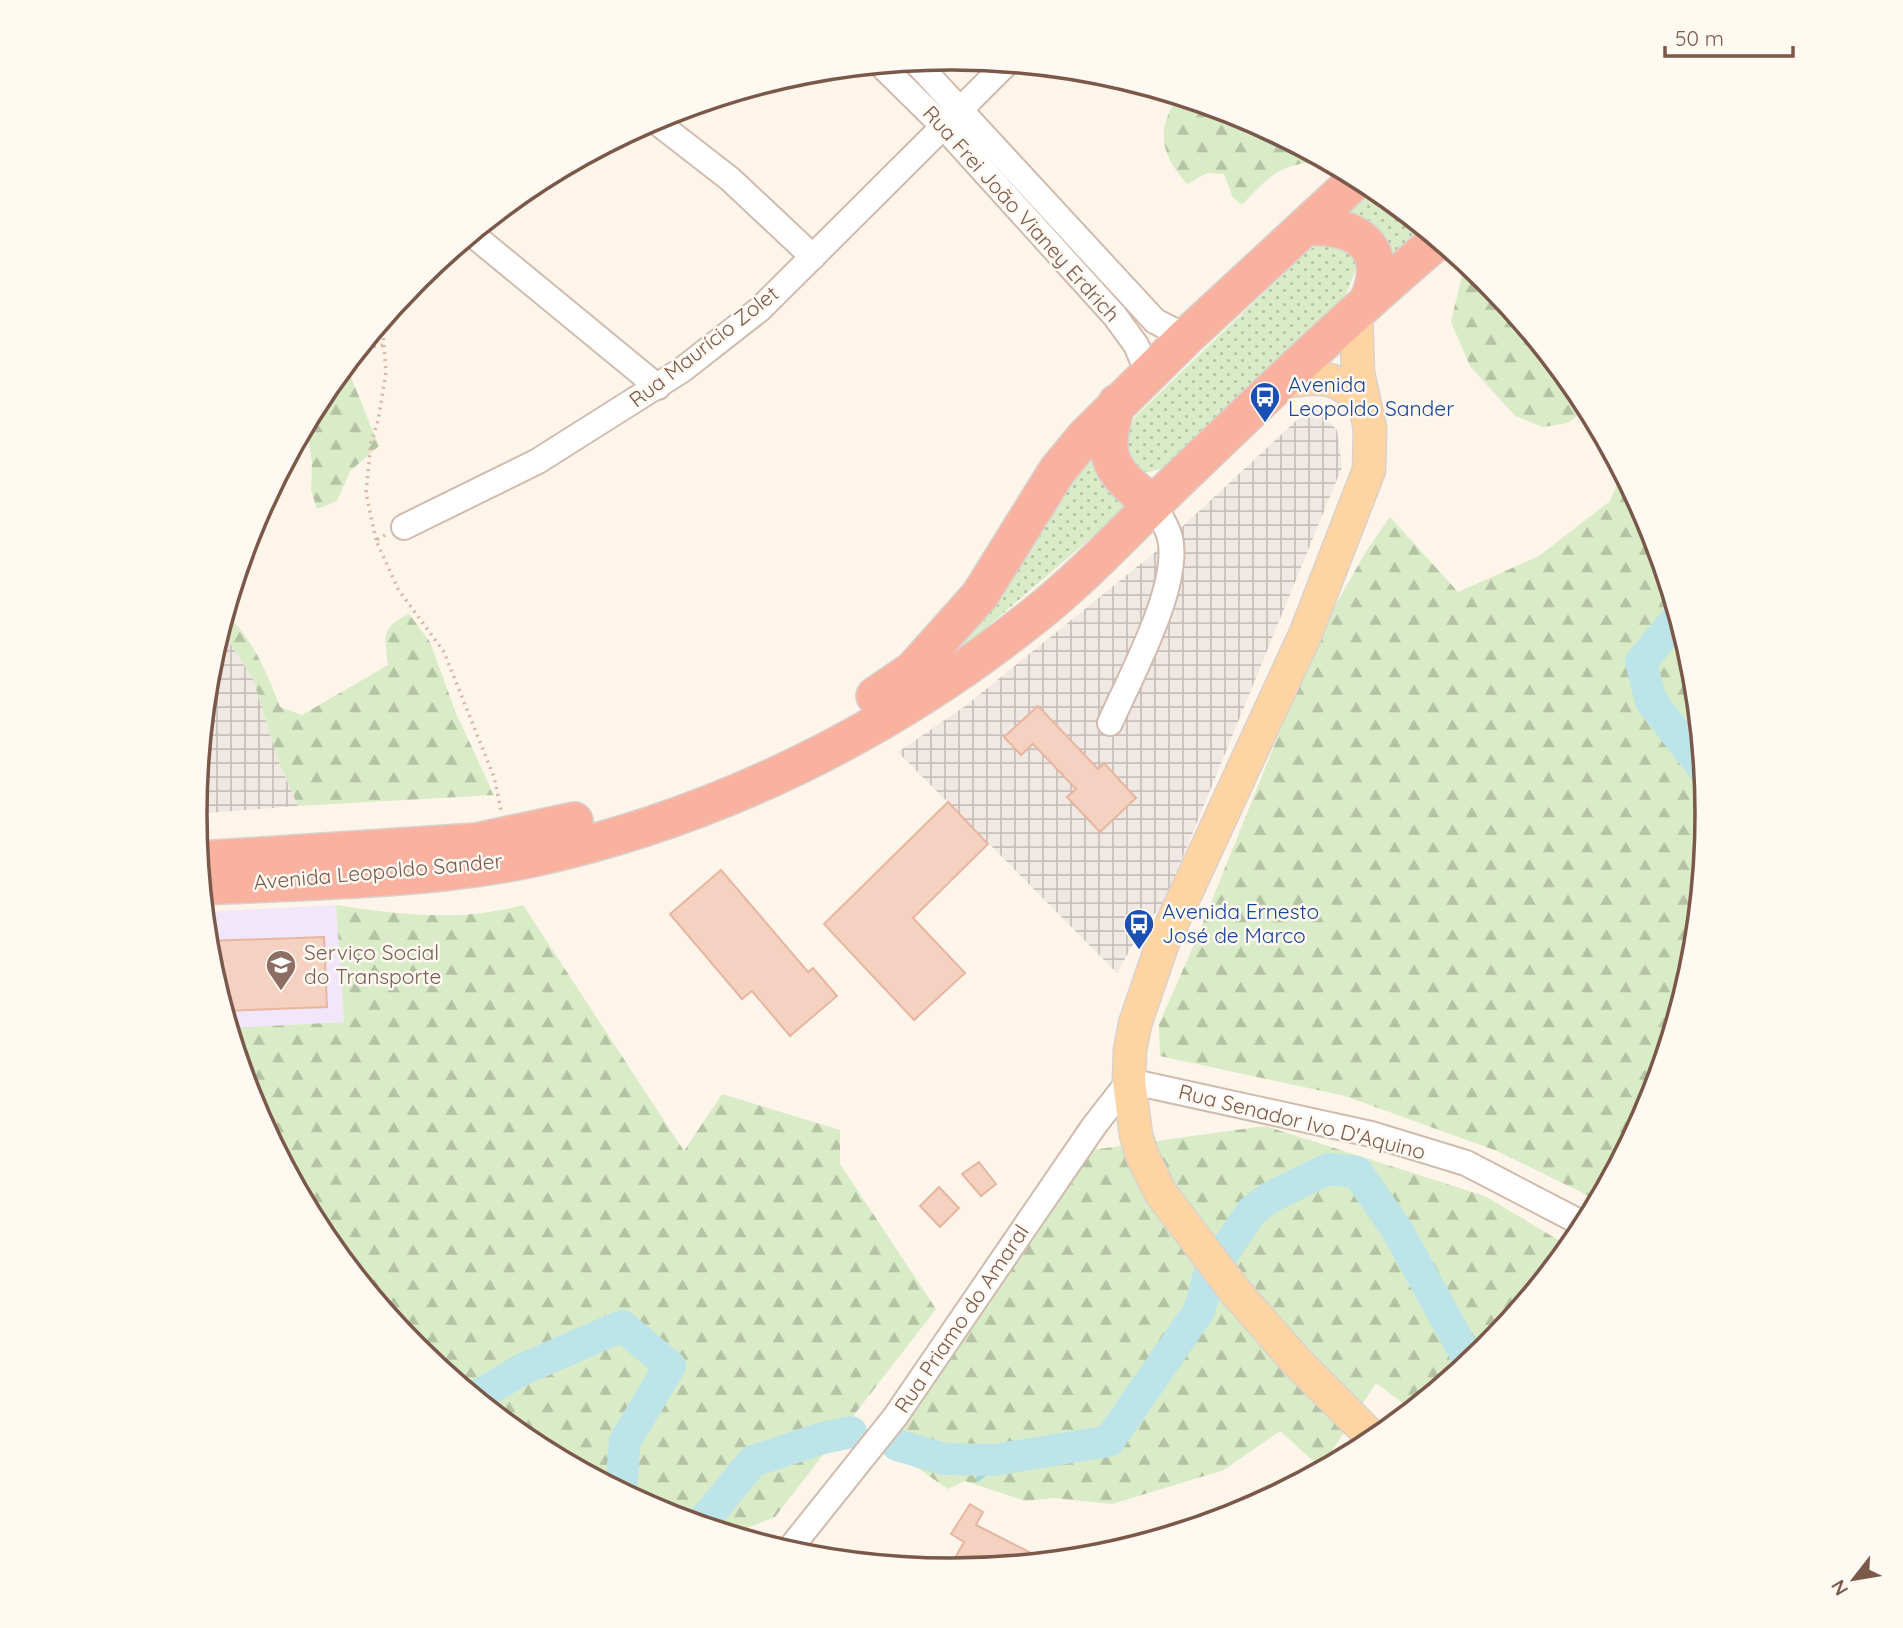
<svg xmlns="http://www.w3.org/2000/svg" width="1903" height="1628" viewBox="0 0 1903 1628" font-family="Quicksand,sans-serif">
<defs>
<pattern id="industrial-grid" width="8" height="8" patternUnits="userSpaceOnUse" patternTransform="scale(1.75)"><rect width="8" height="8" fill="#efe8e3"/><path d="M0 4h8M4 0v8" fill="none" stroke="#c7bfba"/></pattern>
<pattern id="grass-dots" width="8" height="8" patternUnits="userSpaceOnUse" patternTransform="scale(1.75)"><rect width="8" height="8" fill="#d9ecc7"/><path d="M2 2h.1M6 6h.1" fill="none" stroke="#b5c2a4" stroke-width="1.8" stroke-linecap="round"/></pattern>
<pattern id="forest-firs" width="22" height="20" patternUnits="userSpaceOnUse" patternTransform="scale(1.75)"><rect width="22" height="20" fill="#d9ecc7"/><path d="M5 1l3.5 6h-7zM16 11l3.5 6h-7z" fill="#b5c2a4"/></pattern>
</defs>
<rect width="100%" height="100%" fill="#fdf5ea"/>
<path fill="url(#industrial-grid)" d="M1316 408 1337 430 1342 467 1164 903 1141 930 1117 973 898 752 964 707 1154 553 1297 420Z
M221 629 253 679 278 760 298 806 195 814 210 666Z"/>
<path fill="#f2e6fa" d="M336 905 344 1022 230 1028 210 961 205 912Z"/>
<path fill="url(#grass-dots)" d="M1372 185 1426 230 1387 265 1341 211Z
M1326 240 1342 241 1358 264 1343 303 1170 464C1154 472 1144 476 1128 467L1122 435 1136 416 1306 252Z
M1089 451 1106 482 1132 503 925 680Z"/>
<path fill="url(#forest-firs)" d="M1163 92 1241 115 1328 162C1285 161 1271 173 1242 205L1233 198 1224 174 1207 173 1187 184C1166 161 1155 136 1172 107Z
M1465 262 1487 280 1581 394 1588 409 1568 423 1543 427 1515 416 1470 366 1451 322Z
M346 365 379 446 350 471 337 501 317 509 311 490 312 462 306 425 323 394Z
M1622 473 1650 525 1693 667 1708 814 1693 962 1650 1104 1596 1204 1589 1196 1497 1151 1345 1096 1160 1056 1159 1024 1193 947 1320 632 1367 550 1390 517 1458 592 1539 556 1610 501Z
M226 614C254 641 266 671 280 707L302 715 388 665C385 637 380 628 409 614L430 642 456 713 494 795 298 806 278 760 253 679 221 629Z
M336 905C402 915 459 922 523 905L684 1151 722 1094 840 1130V1164L936 1309 775 1517 732 1534 662 1513 531 1443 416 1348 322 1234 253 1103 230 1028 344 1022Z
M1265 1126 1485 1196 1570 1247 1486 1349 1412 1410 1376 1383 1321 1468 1280 1431 1224 1470 1112 1504 1054 1498 1026 1501 965 1481 948 1489 913 1465 896 1429 1091 1150Z"/>
<g fill="none" stroke-linecap="round" stroke-linejoin="round">
<path stroke="#a3d6db" stroke-width="5" d="M1256 123 1259 136 1293 153 1304 149
M978 1479 987 1472 994 1460"/>
<path stroke="#bde5e9" stroke-width="32" d="M1678 617 1641 662 1651 701 1703 768
M476 1397 521 1370 622 1326 670 1366 625 1441 621 1491
M897 1445 944 1459 994 1460 1109 1441 1199 1311 1209 1274 1252 1211 1271 1197 1328 1169 1357 1172 1397 1230 1467 1357 1473 1360
M701 1524 753 1461 823 1438 851 1432"/>
</g>
<path fill="#f4d1c1" stroke="#e7b6a0" stroke-width="2" d="M1038 706 1098 769 1104 763 1136 798 1100 832 1067 797 1076 789 1033 744 1021 755 1004 737Z
M948 802 988 844 913 918 965 973 914 1020 824 924Z
M721 870 808 972 813 968 837 996 790 1036 752 991 742 999 670 914Z
M324 937 327 1007 225 1011 210 961 208 941Z
M979 1162 996 1184 981 1196 962 1174Z
M939 1187 959 1208 940 1227 920 1206Z
M970 1504 983 1512 976 1525 1047 1561 948 1570 964 1542 951 1534Z"/>
<g fill="none" stroke-linecap="round" stroke-linejoin="round">
<g stroke="#d1bbae" stroke-width="28">
<path id="minor" d="M915 61 1155 321 1186 337
M881 65 943 126 1115 316 1136 345 1148 373
M654 120 730 179 813 257
M472 234 658 387
M404 527 538 461 682 370 760 309 1007 63
M1110 723C1130 677 1181 586 1170 538 1168 527 1159 515 1153 504
M788 1551 895 1417 1094 1126 1129 1081 1371 1134 1466 1163 1585 1225"/>
</g>
<g stroke="#dad1cd" stroke-width="35">
<path id="major" d="M1356 313 1358 373 1370 428 1369 470 1305 635 1162 945 1135 1024 1130 1050 1129 1081 1136 1135 1142 1155 1160 1192 1234 1290 1297 1362 1375 1440
M1282 382C1321 377 1337 373 1364 405"/>
</g>
<g stroke="#dad1cd" stroke-width="40">
<path id="highway" d="M1305 227C1356 223 1392 247 1368 301
M1117 403C1099 456 1110 472 1153 504
M875 696 913 670 980 595 1057 471 1085 437 1186 337 1358 178
M200 860 476 842 574 821
M202 886C308 881 425 880 528 859 713 819 887 734 1034 616 1085 576 1130 526 1177 481 1262 399 1348 317 1438 240"/>
</g>
<path stroke="#dab4a3" stroke-width="3.5" stroke-dasharray="2 5" stroke-linecap="butt" d="M360 348 385 345
M385 535 376 540 398 589 444 652 494 777 501 810
M376 540 366 493 371 443 378 421 386 372 382 322"/>
<use href="#minor" stroke="#fff" stroke-width="24"/>
<use href="#major" stroke="#fdd4a2" stroke-width="32"/>
<use href="#highway" stroke="#f9b1a0" stroke-width="37"/>
</g>
<defs>
<g id="bus-pin" transform="scale(1.575)"><path d="M0 17L-7.5 6A9.5 9.5 0 1 1 7.5 6Z" fill="#1a4fb4" stroke="#fff9f2"/><path d="M-5-6H5V4H4V6H2V4H-2V6H-4V4H-5ZM-3.5-4V0h7V-4ZM-3.5 1.2v1.5H-2V1.2ZM2 1.2v1.5H3.5V1.2Z" fill="#fff"/></g>
<g id="university-pin" transform="scale(1.575)"><path d="M0 17L-7.5 6A9.5 9.5 0 1 1 7.5 6Z" fill="#8d6e63" stroke="#fff9f2"/><path d="M0-5L7-2L0 1L-7-2ZM-4 1L0 2.5L4 1V4Q0 6-4 4Z" fill="#fff"/></g>
</defs>
<g fill-rule="evenodd">
<use href="#bus-pin" x="1265" y="397"/>
<use href="#bus-pin" x="1139" y="924"/>
<use href="#university-pin" x="281" y="965"/>
</g>
<g text-anchor="middle" stroke-width="5" stroke-linejoin="round" paint-order="stroke">
<g font-size="21" fill="#7a594b" stroke="#fff9f2">
<text transform="translate(1021 214) rotate(48)" y="7">Rua Frei João Vianey Erdrich</text>
<text transform="translate(704 347) rotate(-38)" y="7">Rua Maurício Zolet</text>
<text transform="translate(378 872) rotate(-5)" y="7">Avenida Leopoldo Sander</text>
<text transform="translate(1302 1122) rotate(14)" y="7">Rua Senador Ivo D'Aquino</text>
<text transform="translate(962 1319) rotate(-56)" y="7">Rua Priamo do Amaral</text>
</g>
<g font-size="21" fill="#164399" stroke="#fff9f2" text-anchor="start">
<text x="1288" y="392">Avenida<tspan x="1288" dy="24">Leopoldo Sander</tspan></text>
<text x="1162" y="919">Avenida Ernesto<tspan x="1162" dy="24">José de Marco</tspan></text>
</g>
<g font-size="21" fill="#785e54" stroke="#fff9f2" text-anchor="start">
<text x="304" y="960">Serviço Social<tspan x="304" dy="24">do Transporte</tspan></text>
</g>
</g>
<path d="M0 0H1903V1628H0ZM207 814a744 744 0 1 1 1488 0a744 744 0 1 1-1488 0Z" fill="#fff9f2" fill-rule="evenodd"/>
<path fill="none" stroke="#7a594b" stroke-width="3.5" d="M207 814a744 744 0 1 1 1488 0a744 744 0 1 1-1488 0Z"/>
<g transform="translate(1854 1579) rotate(239)" stroke="#fff9f2" stroke-width="5" paint-order="stroke">
<path d="M0-5L12 26L0 18L-12 26Z" fill="#7a594b"/>
<text y="-10" font-size="19" font-weight="bold" text-anchor="middle" fill="#7a594b">N</text>
</g>
<path d="M1665 46v10h128v-10" fill="none" stroke="#7a594b" stroke-width="3.5"/>
<text x="1675" y="46" font-size="21" fill="#7a594b" stroke="#fff9f2" stroke-width="5" paint-order="stroke">50 m</text>
</svg>
